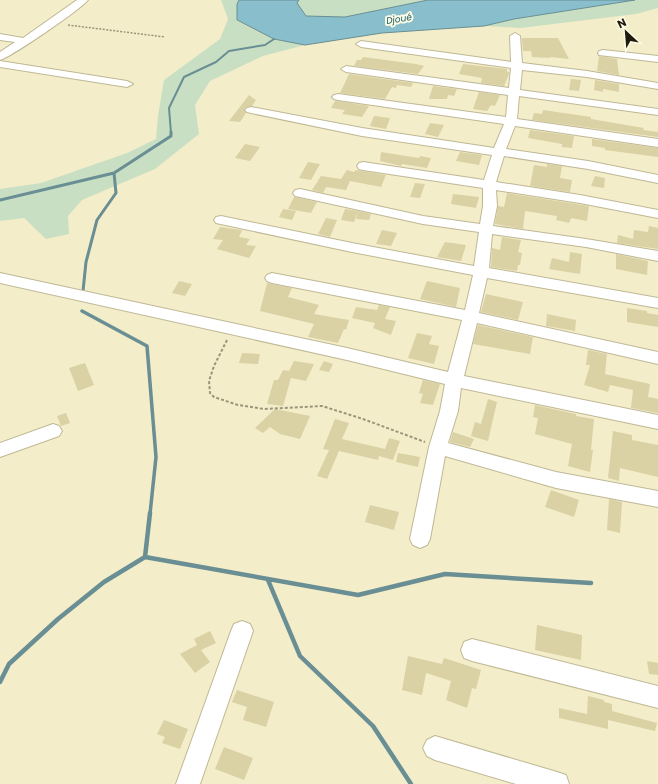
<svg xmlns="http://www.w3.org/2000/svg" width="658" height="784" viewBox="0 0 658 784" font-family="Poppins,sans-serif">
<rect width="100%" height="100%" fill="#f4edc9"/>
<path fill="#c9dfc4" d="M221 0H239L237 4V21L274 39 305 45 263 56 210 81 195 105 199 134 155 169 82 200 68 216 69 234 46 239 24 218 0 221V189L41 183 127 153 156 139 158 116 164 80 220 39 228 19Z
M299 0H428L345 17 306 16 297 3Z
M635 0H658V8L636 14 520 28 484 26 514 19Z"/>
<path fill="#89bfcc" stroke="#698e93" d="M239 0H299L297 3 306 16 345 17 428 0H635L514 19 484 26 382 33 305 45 274 39 237 20V4Z"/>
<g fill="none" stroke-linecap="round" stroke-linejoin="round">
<path stroke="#698e93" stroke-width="2" d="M171 133 169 108 184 77 216 62 229 51 265 45 274 39"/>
<path stroke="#698e93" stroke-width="3" d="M0 200 114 173 171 136V132
M83 291 86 262 97 220 116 193 114 173"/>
<path stroke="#698e93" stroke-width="3.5" d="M82 311 147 346 156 457 150 514"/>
<path stroke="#698e93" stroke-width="4.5" d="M145 557 358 595 445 574 591 583
M268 580 300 656 373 726 411 784
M0 682 9 664 58 619 104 582 145 557 150 513"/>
</g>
<path fill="#dad1a5" d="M522 38H558L569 59 550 57V58L532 57 531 51H523Z
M599 56 617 59 619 75 597 71Z
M363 57 416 64 424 66 418 74 354 66 357 60H361Z
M463 64 507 69V72H509V74L504 86 481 83 482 78 459 74Z
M349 74 413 83 411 87 397 85 396 88 392 87 385 99 340 93Z
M571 79 581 80 579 91 569 90Z
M595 80 619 84V92L603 89V92L594 90Z
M433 86 457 89 454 96 448 95 447 99H429Z
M479 92 500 95 495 106 491 105 487 111 473 109Z
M249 95 256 100 252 106 247 107 244 109 246 113 240 122 229 121Z
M335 101H338L369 106 362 117 342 114 345 110 331 108Z
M543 110 591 117V119L644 128 643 130 658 132V137L532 120 534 113 542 114Z
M374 116 390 118 386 129 370 126Z
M430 123 444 125 438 137 425 134Z
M530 130 574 136 572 148 562 147V144L528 138Z
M592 139 658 148V157L605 150V148L592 146Z
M245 144 260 147 250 161 235 158Z
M381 152 419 158 420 156 431 158 427 168 402 164 401 166 380 161Z
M460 152 482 155 479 165 456 161Z
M308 162 320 164 311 180 299 178Z
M547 164 562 166 560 178 572 180 570 192 530 186 534 165 547 167Z
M347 170 354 172 356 170 386 175 381 187 350 181 346 190 326 187 323 193 312 190 321 176 341 179Z
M595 176 605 178 604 188 591 186Z
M415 183 425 184 420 198 410 197Z
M507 193 589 206 587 221 571 218 569 223 556 220 557 216 525 211 523 229 495 224 498 206 504 207Z
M453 194 479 197 476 208 451 204Z
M294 197H295L317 202 311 213 288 209Z
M283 209 296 211 292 220 279 217Z
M345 209 358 211 354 222 341 220Z
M358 211 371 214 369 220 356 219Z
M326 218 337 220 330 237 318 234Z
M649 226 658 228V249L617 243 618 235 633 239 634 230 648 232Z
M220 227 242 230 239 237 250 239 246 245 256 246 249 258 217 249 223 240 213 239Z
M382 230 397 233 391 246 376 244Z
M502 237 521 240 518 252 522 253 520 265H518L517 271 491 267 492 248 500 250Z
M445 242 466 245 461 261 437 257Z
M570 252 582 254 580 274 549 269 552 258 569 262Z
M616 254 648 261 647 275 616 269Z
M179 281 192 284 185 296 172 293Z
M427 281 460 288 456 307 420 299Z
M267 283 292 288 288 297 319 305 314 314 349 320 346 330 344 329 338 343 308 337 314 324 260 311Z
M486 294 523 302 518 320 481 312Z
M379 305 390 307 385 319 396 321 391 335 373 328 375 323 352 318 356 307 377 310Z
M627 308 647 311V313L658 315V327L627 322Z
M547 314 576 320 575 331 546 326Z
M478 325 533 337 530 354 473 344Z
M417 333 432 336 429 344 439 346 434 364 408 358Z
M588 350 607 354 605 374 650 384 648 397 658 399V413L631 408 633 390 610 385 608 392 584 385 590 365H586Z
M242 353 260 354 258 364 239 363Z
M294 361 314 364 306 381 291 378 283 406 267 404 274 380H278L283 370 289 371Z
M324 361 333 364 329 372 319 370Z
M85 363 94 385 78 391 69 368Z
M423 380 440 384 433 405 420 403 423 394 419 393Z
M488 399 497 402 488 441 471 436 475 422 481 424Z
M535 405 576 414V416L594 419 591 450H593L590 472 568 466 572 444 535 434 538 418 533 417Z
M275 409 310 416 300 439 280 434 270 427 263 433 255 428Z
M66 413 70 423 61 426 57 416Z
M335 419 349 423 342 439 385 449 389 438 400 441 393 460 379 456 378 460 339 451 327 479 317 476 329 450 323 449Z
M613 431 632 435V440L658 445V477L620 468 619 481 608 478Z
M453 432 474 439 470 447 450 442Z
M398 453 420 457 418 467 396 462Z
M551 490 579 500 574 517 545 507Z
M609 499 622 502 620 533 607 530Z
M370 505 399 512 394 530 365 522Z
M537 625 582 635 581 660 535 650Z
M210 631 216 643 201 650 210 662 195 673 180 654 197 645 194 639Z
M408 656 442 664 444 658 481 670 476 689 472 688 467 708 446 700 451 681 426 673 422 695 402 690Z
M647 661 658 663V675L649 674Z
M237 690 274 702 266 727 243 720 247 707 232 702Z
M588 696 604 700V702L612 704V711L657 723 655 731 608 720V729L559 718V708L587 714Z
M164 720 188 729 180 749 162 743 165 737 157 734Z
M224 747 253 758 244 780 215 769Z"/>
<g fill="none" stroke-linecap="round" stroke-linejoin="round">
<g stroke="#bfb895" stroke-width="2">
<path id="minor" d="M77 0H88C80 10 11 57 0 60V52L15 42 0 40V34L23 38Z
M515 33 520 36 522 63 587 71 658 83V89L587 77 522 70 520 90 658 109V115L519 96 517 119 658 139V147L515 126 506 149 588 161 658 175V183L588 169 504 156 496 182 580 195 658 210V218L580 203 496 190 497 206 493 226 586 239 658 251V261L586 247 492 234 489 268 658 298V308L487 278 479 313 658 352V364L477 323 464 376 658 415V429L461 388 458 411 448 443 556 472 658 491V507L556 488 445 456 430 539 427 545 420 548 413 545 410 539 429 447 440 411 445 384 347 360 0 283V273L347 348 448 372 462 320 272 283 267 281 265 278 267 275 272 273 465 310 473 275 352 252 216 223 214 220 216 217 221 216 352 243 474 266 479 232 423 224 300 197 295 196 293 193 295 190 300 189 423 216 480 224 483 206V188L363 170 359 169 357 166 359 163 363 162 484 180 492 155 362 136 251 113 247 112 245 110 247 108 251 107 362 128 494 148 504 124 338 100 334 99 332 97 334 95 338 94 506 117 508 95 346 72 341 69 346 66 509 88 511 68 361 47 356 44 361 41 511 62 510 36Z
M603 50 658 56V62L599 55 598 53 599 51Z
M0 61 127 81 133 84 127 87 0 67Z
M53 424 59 426 62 431 59 436 0 457V443Z
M242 621 250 624 253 631 200 784H176L231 631 234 624Z
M472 639 658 686V708L472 661 464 658 461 650 464 642Z
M435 736 557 772 566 775 569 784H516L435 760 427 756 423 748 427 740Z"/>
</g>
<path stroke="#9a947a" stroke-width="1.5" stroke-dasharray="2 1.5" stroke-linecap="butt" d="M68 25 165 37"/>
<path stroke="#9a947a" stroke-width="2" stroke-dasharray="3 2" stroke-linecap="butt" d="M227 340 214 366 209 381 210 393 214 397 238 405 264 409 322 406 363 419 425 442"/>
<use href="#minor" fill="#fff" fill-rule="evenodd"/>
</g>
<g text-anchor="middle" stroke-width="4" stroke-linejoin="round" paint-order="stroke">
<g font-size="9" font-style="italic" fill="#135d6b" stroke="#fefae4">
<text transform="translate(399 19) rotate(-9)" y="3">Djoué</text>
</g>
</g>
<g transform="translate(626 32) rotate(334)" stroke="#fefae4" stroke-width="3" paint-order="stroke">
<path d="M0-3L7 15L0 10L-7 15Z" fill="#1e1b0e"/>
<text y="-6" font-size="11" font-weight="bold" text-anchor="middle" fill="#1e1b0e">N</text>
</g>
</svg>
